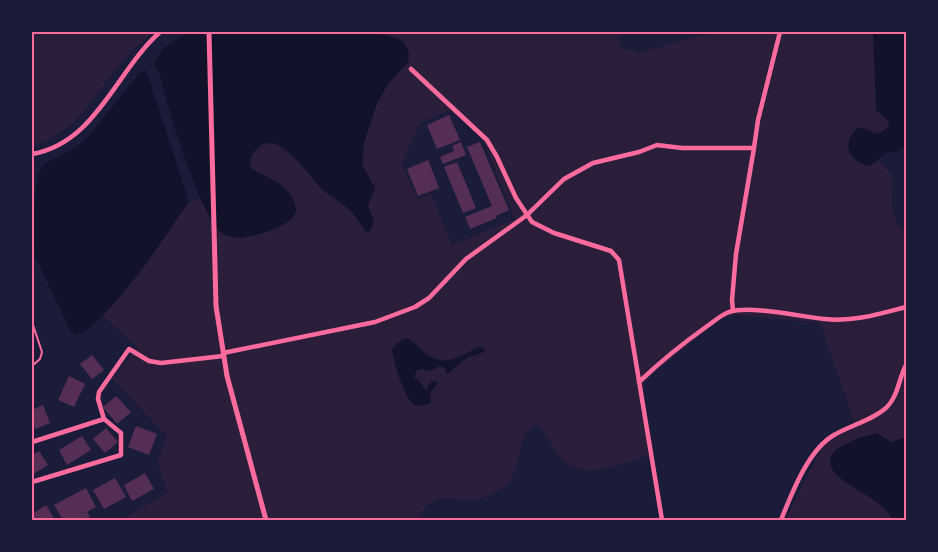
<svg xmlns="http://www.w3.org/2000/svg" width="938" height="552" viewBox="0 0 938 552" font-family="Barlow,sans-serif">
<rect width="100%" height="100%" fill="#1b1b3a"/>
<path fill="#2a1e3b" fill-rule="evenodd" d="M32 32H154C143 41 132 50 123 61 95 92 76 136 32 145Z
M355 32H624L619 36V43L624 49 641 52 715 32H873L877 104 879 114 889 121C889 129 884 132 877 134L865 128 874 164 878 160 893 176C893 195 887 220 906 232V437L891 442 877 433 836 449 831 461 837 476 882 505 893 520H785L822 448 832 439 856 427 820 323 735 315 722 318 713 324 653 374 645 383 643 393 654 454C624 462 581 485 558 455 550 445 547 432 536 424 516 435 522 465 509 482 505 487 499 490 494 493 466 511 433 481 418 520H121L168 492 157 463 167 436 112 379 137 347 102 315 140 273 187 204 201 198C206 208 212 224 220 231 237 246 262 233 279 226L293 200 278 183 256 172 250 166 251 156 264 143 276 144 294 157 353 213 366 232 368 201 375 190C371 182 363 173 362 164 359 144 376 100 388 84 397 71 410 68 408 50L397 39ZM450 110 483 140 515 219 452 245 431 194 417 199 402 163 421 122ZM415 343C438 368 452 362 478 347L481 354 468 357 447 374 445 368 440 366 428 371 423 369 417 370 414 377 426 390 429 384H438L430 393V404L415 405C402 395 395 367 392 350Z"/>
<path fill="#12122b" d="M188 32H201L209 35 221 32C253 32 381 26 402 41 409 47 410 54 408 62L388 84 377 103 364 143 362 165 375 188 368 206 374 221 370 231 366 232C361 226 358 219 353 213 343 203 330 197 320 187 306 174 279 126 256 149 251 154 250 158 250 166L252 169C262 175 275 179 284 187 289 193 297 203 296 211 291 230 237 244 222 233 200 217 167 105 160 75L153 64 163 49Z
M873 32H906V103L904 127 906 133V145L899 151 886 153 870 166C848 162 840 142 859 127L877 134C884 132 889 129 889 121L876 110Z
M146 70 188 199 187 204C170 230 103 331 75 335L70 330 32 250V218L39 172 44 164 75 148 87 138 139 74Z
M406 338C413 340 415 345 421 350 442 369 457 359 478 347L484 348V352L466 358 447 374 445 368 440 366 430 371 423 369 417 370 414 377 422 384 425 390 428 389 429 384 433 381 438 382 430 393 431 403C426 405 417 407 413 404 404 396 394 362 392 350L396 344Z
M877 433 891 442 906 437V520H893C881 498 857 493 839 477 810 452 859 437 877 433Z"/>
<path fill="#542f53" d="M449 115 460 140 437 149 427 125Z
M461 142 466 155 443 164 440 157 454 151 452 146Z
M480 142 509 210 496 216 497 218 470 229 465 217 492 206 467 147Z
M428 160 439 188 418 196 407 169Z
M457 162 476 208 463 213 444 167Z
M92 355 104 370 92 379 80 364Z
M69 376 85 384 74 407 58 400Z
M116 396 131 412 117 424 103 407Z
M43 405 50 423 35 429 32 419V410Z
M136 426 157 434 149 455 128 447Z
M106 428 118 442 105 453 93 439Z
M82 436 91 450 67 465 59 450Z
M39 451 48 465 32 475V455Z
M145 473 154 489 132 501 124 485Z
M115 478 126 497 104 509 93 490Z
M86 488 96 507 87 512 90 517 84 520H63L54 505Z
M46 505 55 520H32V514Z"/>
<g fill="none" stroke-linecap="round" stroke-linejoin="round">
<path stroke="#ff6b9d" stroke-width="2" d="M32 322 42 352 40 359 32 366"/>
<path stroke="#ff6b9d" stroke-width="4.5" d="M411 69 487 140 497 157 516 198 532 222 554 233 611 251 619 260 662 520
M32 154C96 143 116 71 160 32
M733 311 732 300 736 254 754 148
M223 353 375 322 415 307 429 298 466 259 527 215 564 179 593 163 639 152 657 145 682 148H754L758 120 780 32
M639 382C660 362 682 344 706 327 713 322 721 315 729 312 751 305 802 317 825 319 854 322 879 314 906 307
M32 442 104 419 98 399 99 392 129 349 149 361 161 363 223 356
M32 482 121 455V433L104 419
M781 520C792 493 808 450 834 435 849 426 875 419 887 407 898 396 899 378 906 365"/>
<path stroke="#ff6b9d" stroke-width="5" d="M209 32 216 306 227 376 266 520"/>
</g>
<rect width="938" height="552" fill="none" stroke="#1b1b3a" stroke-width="66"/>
<rect x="33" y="33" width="872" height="486" fill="none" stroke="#ff6b9d" stroke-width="2"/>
</svg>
